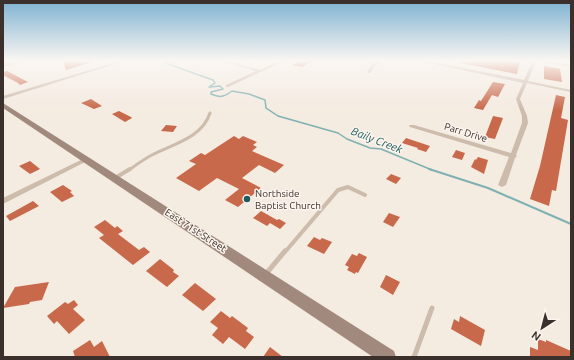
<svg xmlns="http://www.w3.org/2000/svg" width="574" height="360" viewBox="0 0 574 360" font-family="Ubuntu,sans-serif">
<rect width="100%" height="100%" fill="#f4ebe1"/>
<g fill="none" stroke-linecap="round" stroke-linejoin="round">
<path stroke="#7fb0b2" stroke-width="1.5" d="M171 60 165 63 213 80 215 83 209 87
M210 87 220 86 223 89 211 92V94C220 98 224 97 232 91L249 94 265 100 266 108 278 116 338 133 347 139 370 148 381 149 432 170"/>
<path stroke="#7fb0b2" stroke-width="2" d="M429 169 488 188 571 224"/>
</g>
<path fill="#c8694b" d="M63 60H95V61L66 70Z
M302 60H315L302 67 292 65Z
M461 60H505L520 62 517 74 461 63Z
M544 66 560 69 562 82 544 79Z
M7 71 28 82 20 85 18 83 3 75V72Z
M493 82 505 84 498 97 492 95 483 110 474 108 479 100 481 101Z
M556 95 565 97 561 118 568 120 556 191 552 190 549 206 530 199 540 166Z
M91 99 102 106 94 109 81 103Z
M119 111 131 117 132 118 125 122 112 114Z
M493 116 503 118 495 139 485 137Z
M166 125 177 126 173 132 161 131Z
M234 136 239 139 243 136 257 142 253 145 257 147 252 151 284 165 275 173 259 165 242 178 261 188 238 207 225 200 239 189 217 178 199 191 176 178 196 164 189 161 201 153 205 155Z
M406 138 430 146 426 152 417 149 418 148 402 143Z
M456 150 465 153 462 160 452 157Z
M478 157 488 160 484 174 471 167 475 159 476 160Z
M30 161 40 169 30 174 19 166Z
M391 174 401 178 396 184 386 179Z
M63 185 72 191 70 192 74 196 62 202 50 192Z
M33 201 39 206 10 221 6 216Z
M261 211 277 220 279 219 286 223 280 229 270 223 267 226 253 218Z
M389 213 400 217 393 227 383 222Z
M105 220 115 228 117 226 123 231 118 234 139 250 144 247 150 252 133 265 99 238 104 235 94 227Z
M314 237 320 240 322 238 332 242 324 254 307 246Z
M359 253 367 257 358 273 356 272 355 274 347 270 349 267 345 265 352 254 357 256Z
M160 259 174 270 173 272 179 276 167 287 146 271Z
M386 275 400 282 393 295 380 287Z
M49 282 42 300 30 302 29 304 3 308 15 287Z
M195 283 216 299 203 311 182 295Z
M74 300 78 305 73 309 85 320 69 334 57 321 54 324 47 316 65 302 68 304Z
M221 311 230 318 232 316 248 328 246 331 254 337 245 349 229 337 223 344 212 335 218 328 210 322Z
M460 316 485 330 481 346 451 329 454 319 459 322Z
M538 339 546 342V340L571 351V357H530V347L538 350Z
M90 340 94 347 102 341 110 357H75L73 351Z
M270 347 283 357H263Z"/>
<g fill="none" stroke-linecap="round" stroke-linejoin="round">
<path stroke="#cdbbac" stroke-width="3" d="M129 170C136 165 144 159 152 155 173 144 202 138 210 113"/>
<path stroke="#cdbbac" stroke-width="4" d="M115 178 130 169
M285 252 338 190 348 187 365 195"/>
<path stroke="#cdbbac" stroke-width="5" d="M265 275 285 251
M414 357 432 308"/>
<path fill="#cdbbac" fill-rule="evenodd" d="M22 60H28L3 67V65Z
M123 60H128L3 99V96Z
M219 60H224L260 70C270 65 280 59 292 60L278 64 228 87H226V85L256 71Z
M379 60H383L375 66 370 73H368L367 72 372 64Z
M416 60H423L524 80 533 60H541L571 65V67L536 61 528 81 571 90V92L527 83 520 99 527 116 528 123 516 155 517 156 515 158 506 185 502 187 498 185 509 157 410 127 409 126 410 125H414L511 153 522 123V116L516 99 523 83Z
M87 157 89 158 90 159 89 160 3 204V198Z"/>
<path fill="#a18a7d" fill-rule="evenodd" d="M3 103 394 351 396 357H373L3 108Z"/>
</g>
<linearGradient id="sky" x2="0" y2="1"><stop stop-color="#7eb2d2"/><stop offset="0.55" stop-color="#faf6f2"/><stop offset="1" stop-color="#faf6f2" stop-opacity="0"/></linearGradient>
<rect width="574" height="110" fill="url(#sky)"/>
<circle fill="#1f5a5e" stroke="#fbf5ee" stroke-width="1.5" cx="247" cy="199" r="4"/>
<g text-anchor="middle" stroke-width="3" stroke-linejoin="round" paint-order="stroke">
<g font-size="10" fill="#3b302b" stroke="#fbf5ee">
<text transform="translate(466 132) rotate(17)" y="4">Parr Drive</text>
<text transform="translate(196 230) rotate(33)" y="4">East 71st Street</text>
</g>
<g font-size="10" fill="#3b302b" stroke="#fbf5ee" text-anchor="start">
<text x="255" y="197">Northside<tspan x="255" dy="12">Baptist Church</tspan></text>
</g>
<g font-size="11" font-style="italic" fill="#1f5a5e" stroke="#fbf5ee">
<text transform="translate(377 140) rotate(21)" y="4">Baily Creek</text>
</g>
</g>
<rect width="574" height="360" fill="none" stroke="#3b302b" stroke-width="8"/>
<g transform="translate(542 328) rotate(216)" stroke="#fbf5ee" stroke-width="3" paint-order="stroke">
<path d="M0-3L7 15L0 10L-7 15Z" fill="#3b302b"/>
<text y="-6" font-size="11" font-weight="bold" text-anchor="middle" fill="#3b302b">N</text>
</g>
</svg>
